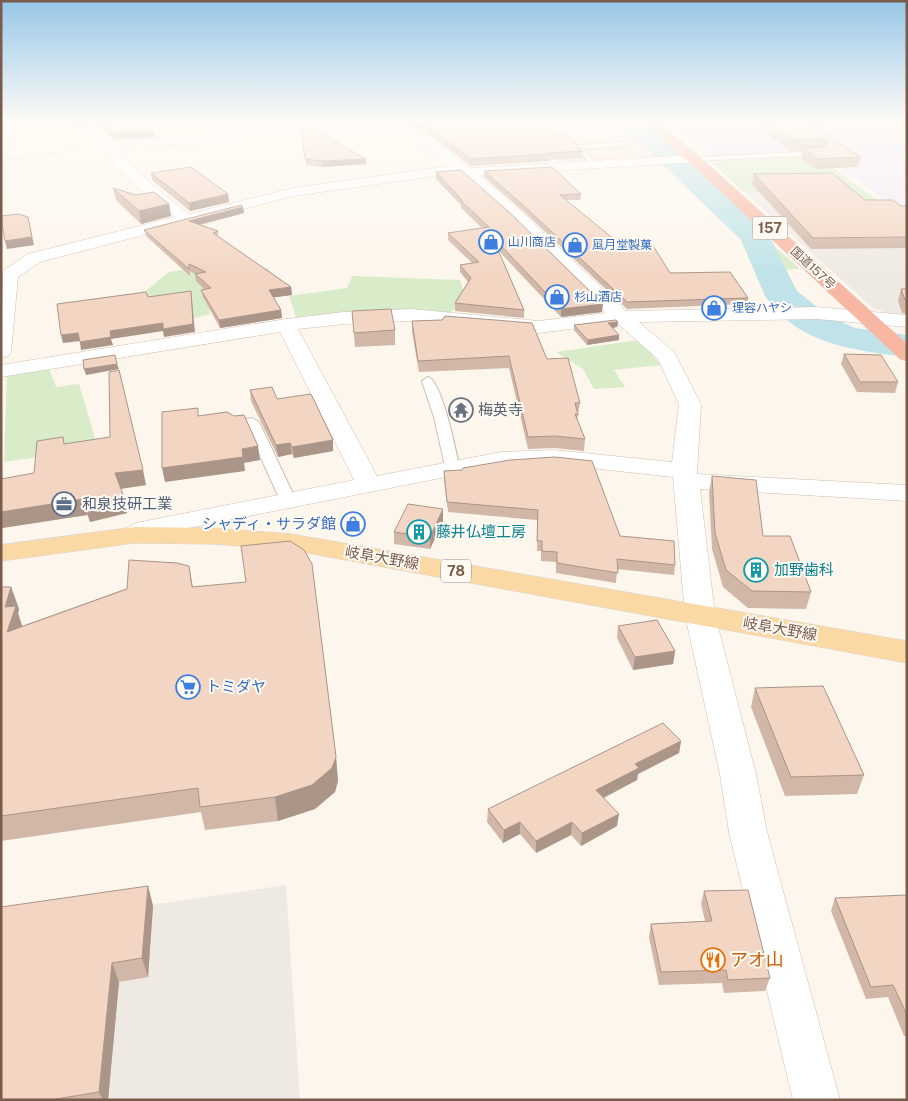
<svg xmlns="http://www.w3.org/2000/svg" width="908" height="1101" viewBox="0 0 908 1101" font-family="'Public Sans','Noto Sans JP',sans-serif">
<rect width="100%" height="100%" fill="#fdf6ec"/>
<path fill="#fde8e0" d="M520 123H615L661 157 566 165Z"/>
<path fill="#efe9e4" d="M779 192 907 221V317L896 316 873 308 745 193Z
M286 885 300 1100H1V927Z"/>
<path fill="#f3e8fa" d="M668 123H907V212H901L818 151 710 155Z"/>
<path fill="#d8ecc9" d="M816 156 890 209 780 192 745 193 711 162Z
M769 241 800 269 779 270 764 246Z
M228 262 267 268 275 276 206 290 210 314 175 323 140 296 169 272Z
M352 276 460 280 466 298 448 315 297 320 289 296 347 288Z
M639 340 661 365 614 370 625 387 594 389 583 369 556 352Z
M48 366 56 387 79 384 98 448 4 462 7 372Z"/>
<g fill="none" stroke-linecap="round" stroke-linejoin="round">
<path fill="#bfe3e8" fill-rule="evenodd" d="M616 123H643L664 138 766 230 797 291 827 315 855 328 907 335V357C853 350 799 345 765 296L741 240 646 148Z"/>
<g stroke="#d1beb0" stroke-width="2">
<path id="lane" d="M624 142 628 144 627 146 583 149 598 164 594 166 573 147 577 145Z
M820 151 824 153 823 155 694 161 690 159 694 157Z
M428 377C442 381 456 450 459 466L457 469 452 470 445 466 434 417 422 381Z
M252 418 259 422 296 500 293 503H283L280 500 247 427 236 428 229 424 231 421Z"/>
</g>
<g stroke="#d1beb0" stroke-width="1">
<path id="street" d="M85 123H97V128L108 141 216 135 277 123H303L297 127 216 143 115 148 150 183 189 214 293 188 450 166 420 145 378 123H395L430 139 470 168 694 155 699 156 701 159 699 162 479 175 523 213 626 311 817 307 907 315V327L817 319 639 322 674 352 701 404 697 474 907 485V501L700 489 715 615 756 774 767 832 840 1100H793L729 832 720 774 685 615 673 477 554 464 501 466 153 535 135 543 125 541 122 535 125 529 136 523 354 480 280 332 1 377V365L286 319 344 312 411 309 539 321 606 313 511 219 462 175 456 173 293 196 40 262 18 277 11 352 8 356 1 358 3 271 28 254 175 217C141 193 112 163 87 131ZM411 321 539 333 617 323 658 359 679 404 672 462 554 450 501 452 377 476 298 329 344 324Z"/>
</g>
<g stroke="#dad1cd" stroke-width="1">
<path id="primary" d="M135 527 213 528 291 534 907 641V663L291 550 213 544 135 543 1 561V545Z"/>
</g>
<g stroke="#dad1cd" stroke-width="1">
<path id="highway" d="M644 123H658L699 156 907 344V361L900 359 689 162Z"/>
</g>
<path stroke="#d9b8a5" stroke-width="2" stroke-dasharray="0.5 2" stroke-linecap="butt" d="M1 161 82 149"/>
<use href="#lane" fill="#fff" fill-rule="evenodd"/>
<use href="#street" fill="#fff" fill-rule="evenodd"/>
<use href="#primary" fill="#fbd9a5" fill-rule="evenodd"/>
<use href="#highway" fill="#f7b7a3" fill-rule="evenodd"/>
</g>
<path fill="#d1b7a8" d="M98 123H152L155 137 114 139 100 128Z
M301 123 366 164 322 167 306 165Z
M399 123H537L583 151 582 158 550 160V161L471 166 421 129 414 130Z
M753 123H856V125L814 127 861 157 858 167 816 169 801 158 802 150 790 151Z
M484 171 581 194 580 200H566L621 245 670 273 748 298 747 304 627 309 524 212 484 177Z
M436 172 602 312 561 317 498 250 524 310V318L455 311V303L468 282 460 272V265L472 263 448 240V233L482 228 461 208V205L436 179Z
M151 173 228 194 229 202 190 211 152 180Z
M754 174 865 200 901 206H907V248L811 249 752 184Z
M113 188 136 195 169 204 171 216 141 224 116 200Z
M243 207 244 213 200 225 218 231V236L291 287 292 295 273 297 281 310 282 318 220 328 203 297 201 290 204 289 196 281 195 274 190 271V276L146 236 144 230Z
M901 289H907V314L902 313 898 301Z
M352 311 395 330V345L355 347Z
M412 321 547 359 580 403 577 420 585 439 584 451 554 448 528 449 509 368 419 372 412 332Z
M618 322 617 327 612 328 619 335V340L587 345 574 330V325Z
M844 354 898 382 895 393 857 392 841 364Z
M250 390 277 399 333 440V451L294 458 292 454 278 457 251 401Z
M65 443 146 485 120 489 127 513 90 522 87 515 2 528 34 473Z
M444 471 620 536 675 565 674 575 617 569 616 583 556 573V562L541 561V551H537V520L448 512 444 480Z
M712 476 811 592 806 609 748 608 723 587 712 549 709 492Z
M443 521 430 549 394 544V532Z
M189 566 193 587 336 757 338 781 335 792 315 809 278 821 205 830 201 812 1 841V587H11L19 609 18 613 22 626Z
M618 626 675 651 673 664 633 670 617 638Z
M755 688 864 775 857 794 785 796 751 707Z
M681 741 679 753 638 774 637 780 604 798 617 826 581 846 571 835 536 853 520 834 503 843 487 822 488 809Z
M148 886 153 906 148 977 119 982 108 1100H1Z
M704 891 770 978 765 991 724 993 722 983 659 985 649 937 651 924 705 921 701 904Z
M907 895V1036H904L888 997 866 999 831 911 835 898Z"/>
<path fill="#aa9588" d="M76 123H84L85 128 77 129Z
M414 123H420L421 129 414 130Z
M154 130 155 137 114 139 113 132Z
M366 159V164L322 167V161Z
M228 194 229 202 190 211 189 203Z
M169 204 171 216 141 224 139 211Z
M243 207 244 213 190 227 189 221Z
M28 217 34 245 7 249 5 241Z
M291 287 292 295 270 298 269 290Z
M191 291 195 332 164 337 163 331 111 339 113 345 81 350 80 342 110 331Z
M603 304 602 312 561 317V309Z
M281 310 282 318 220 328 219 320Z
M618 322 617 327 607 329 608 323Z
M78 333 80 341 63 343 61 335Z
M619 335V340L587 345 588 340Z
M117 364 119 369 86 375 84 369Z
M333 440V451L294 458 292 447Z
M290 443 292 454 278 457 276 445Z
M258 446 260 460 244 463 245 471 165 482 162 468 242 449Z
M143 470 146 485 119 489 115 473Z
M124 497 127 513 90 522 86 507Z
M83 499 87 515 2 528 1 526V512Z
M443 509V521L430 549V537Z
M11 587 19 609 18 613 23 629 7 632 5 607Z
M675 651 673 664 633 670 635 657Z
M681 741 679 753 638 774 637 780 595 802 596 790 635 764Z
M336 757 338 781 335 792 315 809 278 821 275 797Z
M619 814 617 826 581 846 582 833Z
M520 822V834L503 843 504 830Z
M572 822 571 835 536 853V841Z
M148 886 153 906 148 977 142 958Z
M112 963 119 982 108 1100H103L99 1092Z"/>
<path fill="#f3d5c3" stroke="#aa9588" d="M101 123H152L154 130 113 132Z
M301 123H303L366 159 322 161 305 159Z
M422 123H537L572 139 583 151 548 153 550 154 471 159Z
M768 123H809L861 157 818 159 803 148 825 147 827 141 822 139 792 140Z
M191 167 228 194 189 203 151 173Z
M552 167 581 194 560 195 621 245 652 244 670 273 730 272 748 298 627 302 524 206 484 171Z
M461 170 510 213 603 304 561 309 492 236 524 310 455 303 471 278 460 265 479 262 448 233 489 227 461 201H463L436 172Z
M832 173 865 200H893L901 206H907V237L813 238 754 174Z
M113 188 136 195 154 192 169 204 139 211Z
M241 205 243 207 189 221 218 231 213 233 291 287 269 290 281 310 219 320 201 290 211 288 195 274 206 272 189 264V269L144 230Z
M19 214 28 217 32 237 5 241 1 216Z
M901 289H907V301L905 300Z
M191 291 193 324 163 329V323L110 331 111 337 80 342 78 333 61 335 57 304 146 292 148 297Z
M391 309 395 330 354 333 352 311Z
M445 316 532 323 547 359 568 358 580 403H575L578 415 575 414 585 439 555 436 528 437 509 356 418 361 412 321 442 320Z
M616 320 618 322 608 323 619 335 588 340 574 325Z
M844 354 881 355 898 382H860Z
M115 355 117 364 84 369 83 360Z
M119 370 143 470 115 473 124 497 86 507 83 499 1 512V479L34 473 37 441 63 437 64 444 110 437 109 372Z
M272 387 277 399 311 394 333 440 292 447 290 443 276 445 250 390Z
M198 408V416L227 412 234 416 244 415 258 446 242 449 243 457 162 468V412Z
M555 457 592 461 620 536 674 541 675 565 617 559 618 573 557 563V552L542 551V541H537L538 510 447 502 444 471 462 470 463 468 510 460Z
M712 476 756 480 763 536H790L811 592 752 591 726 570 715 533Z
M408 504 443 509 430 537 394 532Z
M290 541 304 550 312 564 336 757 332 768 312 785 275 797 200 807 198 788 1 816V587H11L5 607 16 606 7 632 127 589 129 560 177 563 189 566 192 587 246 582 241 546Z
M657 620 675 651 635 657 618 626Z
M823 686 864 775 791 777 755 688Z
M663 723 681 741 635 764 639 768 596 790 619 814 582 833 572 822 536 841 520 822 504 830 488 809Z
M148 886 142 958 112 963 99 1092 50 1100H1V907Z
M748 890 770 978 728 980 726 970 661 972 651 924 712 921 704 891Z
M907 895V1015L893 985 871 987 835 898Z"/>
<linearGradient id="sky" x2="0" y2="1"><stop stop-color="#97c7e8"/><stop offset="0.44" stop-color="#fefbf6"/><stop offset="1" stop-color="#fefbf6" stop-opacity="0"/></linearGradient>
<rect width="908" height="277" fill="url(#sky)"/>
<defs>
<g id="shop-ring" transform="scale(1.25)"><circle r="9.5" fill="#fffaf3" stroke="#3f7fe0" stroke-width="1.5"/><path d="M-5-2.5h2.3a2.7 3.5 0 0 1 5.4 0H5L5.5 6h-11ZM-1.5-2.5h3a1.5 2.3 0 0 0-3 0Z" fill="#3f7fe0"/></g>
<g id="temple-ring" transform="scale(1.25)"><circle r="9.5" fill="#fffaf3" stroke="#6b7280" stroke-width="1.5"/><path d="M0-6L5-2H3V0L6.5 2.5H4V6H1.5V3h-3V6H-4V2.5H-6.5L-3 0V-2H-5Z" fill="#6b7280"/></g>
<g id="office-ring" transform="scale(1.25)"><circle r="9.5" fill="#fffaf3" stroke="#5c6f8a" stroke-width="1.5"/><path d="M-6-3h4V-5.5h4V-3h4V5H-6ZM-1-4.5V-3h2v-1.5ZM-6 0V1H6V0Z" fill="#5c6f8a"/></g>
<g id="building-ring" transform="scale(1.25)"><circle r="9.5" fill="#fffaf3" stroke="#0f9aa8" stroke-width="1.5"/><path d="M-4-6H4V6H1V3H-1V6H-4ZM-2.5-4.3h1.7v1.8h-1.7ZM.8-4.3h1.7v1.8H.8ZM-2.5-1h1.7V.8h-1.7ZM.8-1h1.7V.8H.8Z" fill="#0f9aa8"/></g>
<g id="supermarket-ring" transform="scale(1.25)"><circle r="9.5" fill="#fffaf3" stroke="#3f7fe0" stroke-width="1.5"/><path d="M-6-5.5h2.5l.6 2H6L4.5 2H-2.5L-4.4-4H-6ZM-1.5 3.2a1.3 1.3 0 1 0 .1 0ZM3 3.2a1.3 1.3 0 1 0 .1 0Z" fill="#3f7fe0"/></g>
<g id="restaurant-ring" transform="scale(1.25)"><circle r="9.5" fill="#fffaf3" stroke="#e8710a" stroke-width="1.5"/><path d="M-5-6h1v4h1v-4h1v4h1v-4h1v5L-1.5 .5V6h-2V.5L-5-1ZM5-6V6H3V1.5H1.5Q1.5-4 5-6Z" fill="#e8710a"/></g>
</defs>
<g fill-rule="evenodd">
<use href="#shop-ring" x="491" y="242"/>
<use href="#shop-ring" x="575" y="245"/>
<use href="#shop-ring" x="557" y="297"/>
<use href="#shop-ring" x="714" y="308"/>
<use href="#temple-ring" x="461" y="410"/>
<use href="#office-ring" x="64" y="504"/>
<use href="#shop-ring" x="353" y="524"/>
<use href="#building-ring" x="419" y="532"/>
<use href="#building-ring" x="756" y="570"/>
<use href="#supermarket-ring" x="188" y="687"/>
<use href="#restaurant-ring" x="713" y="960"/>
</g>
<g text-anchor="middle" stroke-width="4" stroke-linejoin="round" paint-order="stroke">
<g font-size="12" fill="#366cbe" stroke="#fffaf3" text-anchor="start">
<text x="508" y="246">山川商店</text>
<text x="592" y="249">風月堂製菓</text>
<text x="574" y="301">杉山酒店</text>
<text x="732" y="312">理容ハヤシ</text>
</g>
<g font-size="12" fill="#7a5c4d" stroke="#fffaf3">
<text transform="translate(813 268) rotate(43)" y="4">国道157号</text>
</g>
<g fill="#fffaf3" stroke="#a28b7f" stroke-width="1">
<rect x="752.5" y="216.5" width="35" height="23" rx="4"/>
<rect x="441" y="559.5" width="30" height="23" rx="4"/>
</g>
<g font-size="14" font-weight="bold" fill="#7a5c4d">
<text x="770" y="233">157</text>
<text x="456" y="576">78</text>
</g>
<g font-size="15" fill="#5b616d" stroke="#fffaf3" text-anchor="start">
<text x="478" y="415">梅英寺</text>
</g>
<g font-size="15" fill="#4e5e75" stroke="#fffaf3" text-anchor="start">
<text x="82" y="509">和泉技研工業</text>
</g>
<g font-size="15" fill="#366cbe" stroke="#fffaf3" text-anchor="end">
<text x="336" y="529">シャディ・サラダ館</text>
<text x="206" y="692" text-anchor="start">トミダヤ</text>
</g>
<g font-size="15" fill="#0d838f" stroke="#fffaf3" text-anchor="start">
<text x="436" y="537">藤井仏壇工房</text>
<text x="774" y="575">加野歯科</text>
</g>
<g font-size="15" fill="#7a5c4d" stroke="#fffaf3">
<text transform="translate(382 558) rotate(10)" y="5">岐阜大野線</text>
<text transform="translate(780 629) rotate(10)" y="5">岐阜大野線</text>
</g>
<g font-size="18" fill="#c56008" stroke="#fffaf3" text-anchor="start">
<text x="730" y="966">アオ山</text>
</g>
</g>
<rect width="908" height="1101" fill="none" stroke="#7a5c4d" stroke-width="5"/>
</svg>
